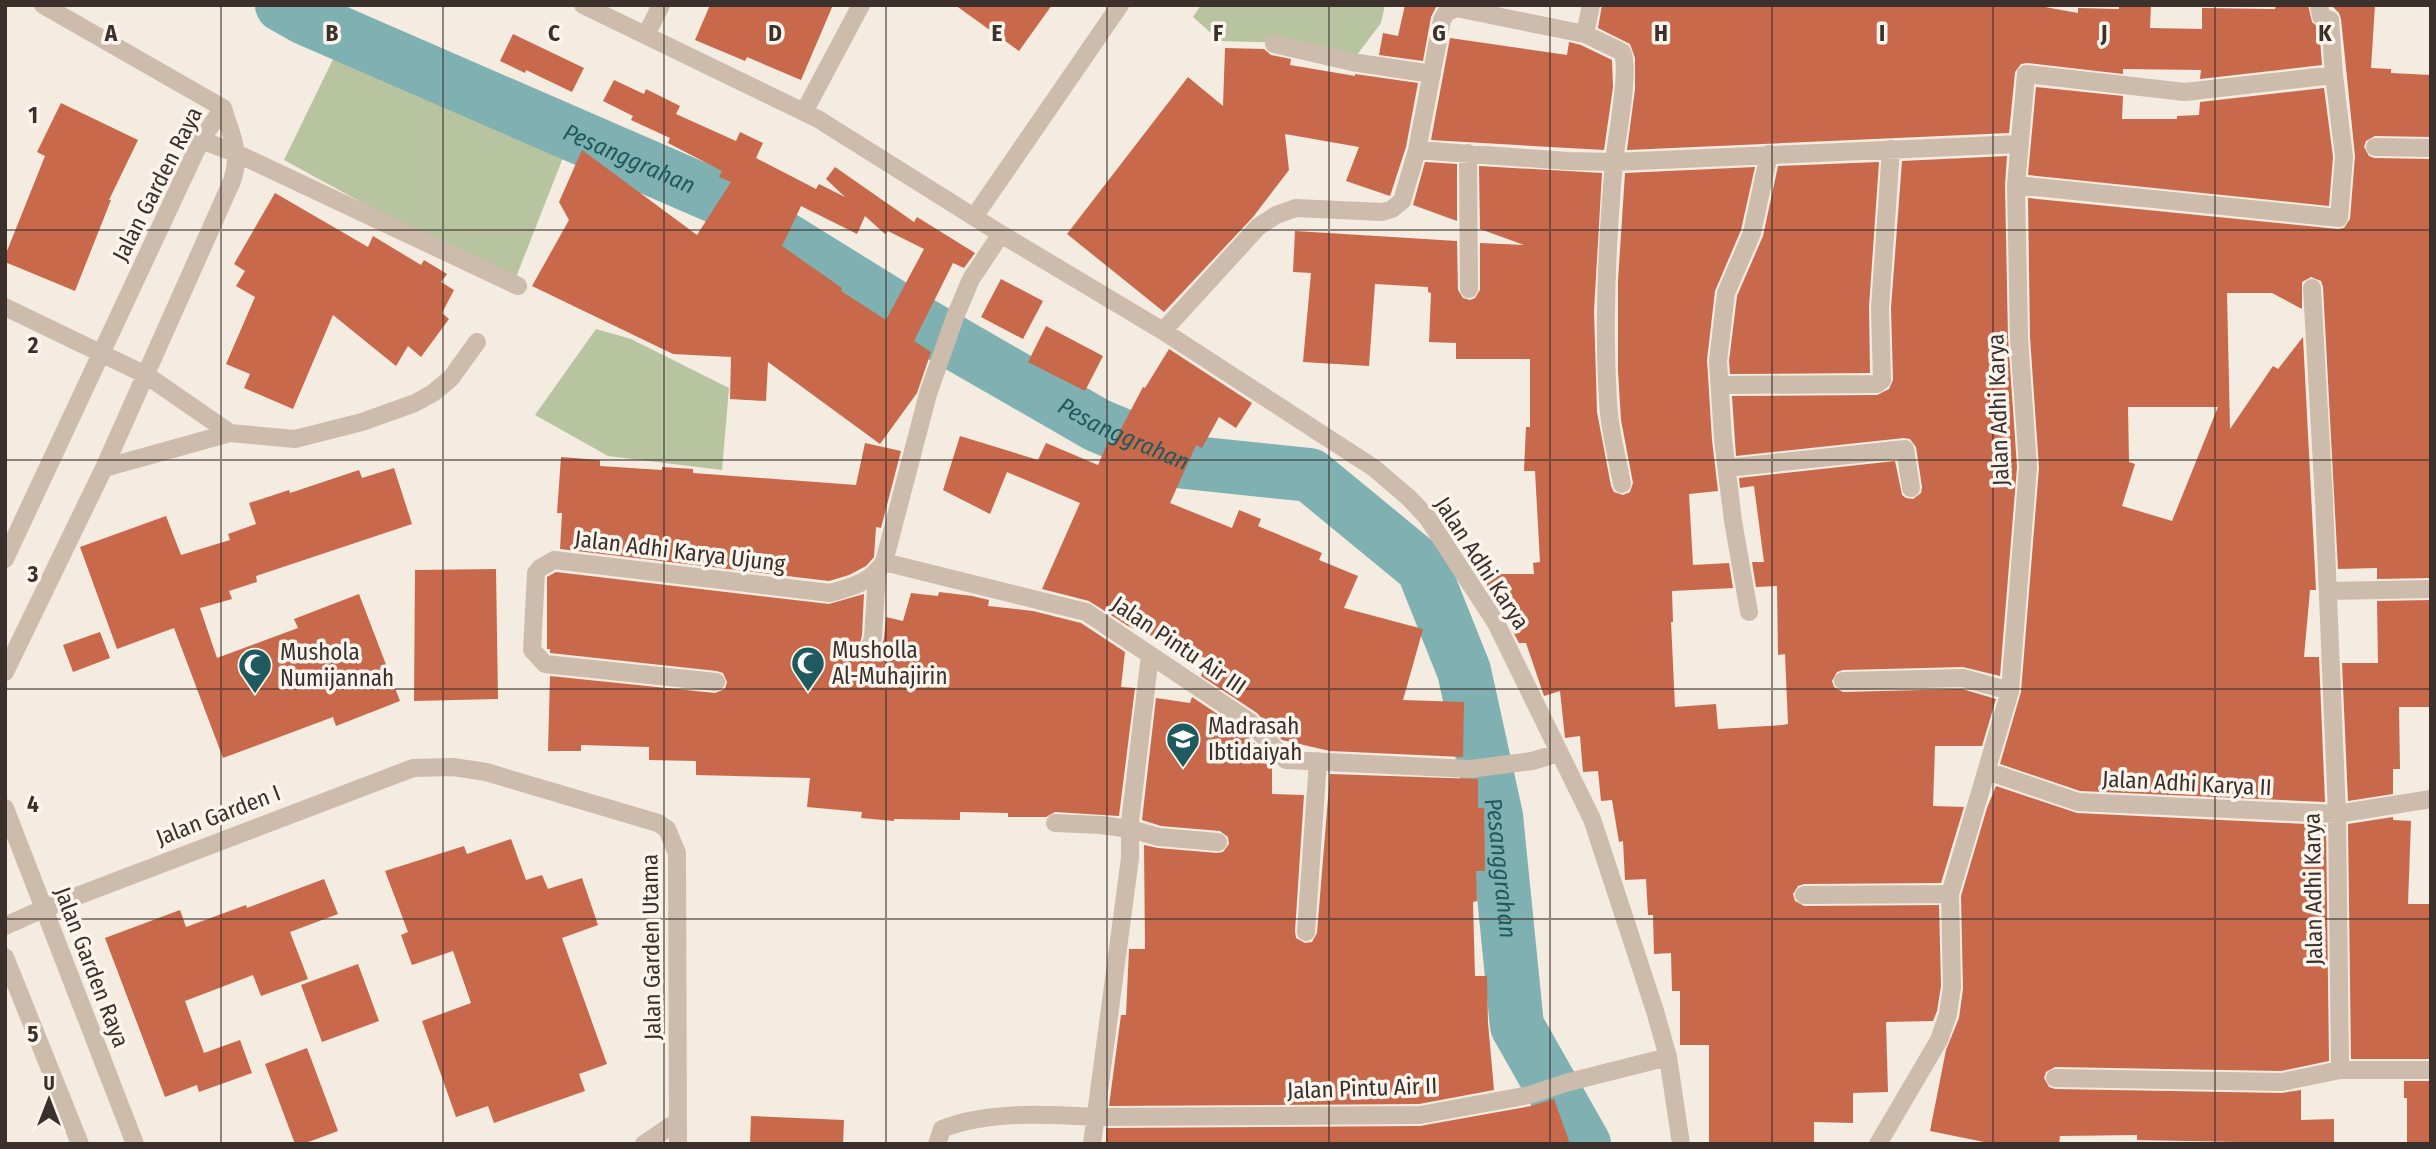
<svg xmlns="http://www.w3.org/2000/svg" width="2436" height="1149" viewBox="0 0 2436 1149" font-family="'Fira Sans Condensed',sans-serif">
<rect width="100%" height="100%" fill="#f4ebe1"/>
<path fill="#b8c4a0" d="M1201 5H1385L1381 23 1347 68 1293 43 1220 41 1193 17Z
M337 51 566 150 513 285 284 160Z
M596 329 631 339 729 388 722 470 608 456 535 415Z"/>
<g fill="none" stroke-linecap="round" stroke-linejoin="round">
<path stroke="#7fb0b2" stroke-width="54" id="s1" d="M282 5 305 18 717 197 925 326 1097 425 1185 462 1310 475 1423 568 1464 671 1496 816 1517 1026 1584 1144"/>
</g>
<path fill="#c8694b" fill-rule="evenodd" d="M710 5H833L801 80 747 57 745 61 695 40Z
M955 5H1052L1019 51Z
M1405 5H1437L1431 17 1423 61 1379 55 1383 33 1398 36Z
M1602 5H2034L2078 13V8L2119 9V5H2151L2150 28 2202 29V8L2275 9 2276 5H2308L2312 22 2319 28 2322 65 2200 79 2201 70 2123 69V74L2027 63 2021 64 2015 72 2009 133 1627 150 1635 89V58L1630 44 1598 28Z
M2331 5H2375L2371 68 2391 69V73L2431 75V137L2375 136 2366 141 2364 147 2369 156 2374 158 2431 159V578L2377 579V568L2338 569 2323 287 2321 281 2311 277 2302 282V309L2272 293H2227L2230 429 2273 366 2278 369 2303 337 2316 590H2310L2304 657H2319L2325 802 2080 791 2000 764 2021 692 2039 468 2030 337 2028 198 2338 229 2344 228 2350 219 2355 156 2341 19 2339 13ZM2128 407H2218L2172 521 2122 506 2135 464 2129 462Z
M513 34 584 68 572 92 526 70 525 73 500 61Z
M1450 38 1567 55 1569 42 1581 45 1612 60 1613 87 1604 150 1431 140Z
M1225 48 1264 49 1271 55 1291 59 1290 65 1355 76V74L1418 83 1406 147 1390 196 1346 181 1359 147 1285 134 1289 170 1253 217 1164 312 1067 234 1188 77 1223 106Z
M614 80 644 94 646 89 680 106 676 114 736 141 740 132 763 143 756 158 816 189 819 184 845 197 826 179 835 167 914 222 917 217 975 253 964 268 953 263 914 341 931 352 917 393 880 444 768 362 766 401 730 399 731 357 673 354 532 286 569 220 559 202 582 150 697 235 731 182 719 177 722 171 668 143 670 138 631 120 633 116 603 101ZM801 206 857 234 865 216 885 234 888 231 924 249 886 320 841 291 842 288 782 246Z
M2036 87 2123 96 2122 119H2177V116L2199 115 2200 102 2324 88 2333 157 2329 206 2028 175Z
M61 103 138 140 109 200H111L75 291 5 262V256L45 156 37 152Z
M2007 156 2005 185 2008 338 2017 467 2000 676 1963 667 1843 670 1837 672 1832 681 1834 687 1843 692 1962 689 1996 699 1982 746H1935L1933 806 1964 807 1941 883 1804 884 1798 886 1793 894 1795 901 1804 906 1939 905 1941 986 1937 1011 1933 1021 1886 1022 1888 1092 1853 1093V1123L1814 1122V1144H1709V1045H1680V991H1672L1671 953 1654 954 1653 915H1648L1646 879 1625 880 1623 841 1619 842 1612 800 1601 801 1598 771 1583 772 1580 736 1565 738 1560 691 1544 696 1526 643H1519L1510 626 1507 599H1494L1487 589V574H1534L1533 563 1540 562 1535 471H1524L1526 427H1530V359H1456V343L1429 342 1431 293 1428 292V287L1375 284 1369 366 1303 362 1311 273 1293 272 1295 231 1457 241 1458 290 1463 298 1470 300 1475 298 1480 290V243L1524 245 1480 229 1479 166 1602 173 1594 311 1597 412 1611 486 1614 492 1623 495 1630 492 1633 483 1621 420 1618 371V281L1625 173 1755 167 1741 230 1715 291 1707 360 1712 440 1718 491 1689 494 1693 565 1729 563 1733 588 1672 591 1673 622H1671L1675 707 1716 704 1718 729 1782 725 1788 724 1785 654 1778 655 1777 586 1756 587 1752 562H1764L1754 486 1740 488 1739 478 1895 461 1902 495 1906 498 1913 499 1921 493 1922 487 1916 447 1910 439 1904 438 1736 456 1732 396 1877 395 1889 389 1893 380 1891 308 1902 161Z
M1425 162 1457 164V221L1413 205Z
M1879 162 1869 307 1870 373 1730 374 1729 361 1737 296 1763 236 1778 166Z
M275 193 368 247 373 236 421 265 424 260 447 274 441 282 454 290 442 313 449 319 421 357 408 346 396 366 333 315 293 409 244 388 250 374 226 364 255 297 236 286 245 271 234 264Z
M1001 279 1043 301 1023 339 981 317Z
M1046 326 1103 356 1085 391 1028 362Z
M1169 349 1252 403 1236 428 1219 417 1202 448 1196 445 1170 503 1232 528 1239 510 1261 519 1258 526 1322 553 1319 560 1358 576 1344 608 1423 629 1403 700 1464 702 1463 757 1330 751 1282 740 1257 713 1201 676 1208 659 1128 626 1089 601 1042 589 1080 503 1007 472 990 514 943 490 960 436 1038 460 1046 443 1098 465 1108 442 1113 444 1143 387 1145 388Z
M865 443 901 451 881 528 876 527 874 557 866 566 849 575 829 581 560 549 562 513H557L561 457 600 460V466L662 470V467L693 469V473L856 485Z
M394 468 412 524 256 576 257 582 229 591 232 599 200 608 217 658 298 628 294 619 359 594 400 701 336 726 333 717 223 758 174 628 117 649 80 547 166 516 181 555 230 540 228 534 256 524 249 503 289 490 290 493 359 470 362 478Z
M496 569 498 699 414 701 415 570Z
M556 572 829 604 864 594 862 635 858 651 861 657 866 660 876 658 880 653 884 638 886 617 903 621 911 593 938 596 939 592 972 596 989 600 988 606 1033 611 1081 623 1125 652 1121 687 1135 688 1119 816 1055 812 1046 817H1008V813L960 812V820L894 819V821L861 818 862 812 807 807 810 778 696 775V761L649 760V747L581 745V751H548L550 676 715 693 725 689 727 682 723 673 717 671 550 653V649H547V577Z
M2431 600V707H2399L2400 769H2393V794L2348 801 2342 663H2378L2377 601Z
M100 632 110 658 73 672 63 645Z
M1192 697 1243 731 1272 762V794L1304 795 1295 931 1296 938 1305 943 1312 942 1317 933 1330 774 1478 779V808H1484L1485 871H1476L1477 901 1473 902 1475 976H1487L1488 1023 1494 1090 1419 1104 1109 1106 1121 1015H1126L1129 949H1145L1144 845 1158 848 1217 853 1223 852 1229 844 1228 837 1220 831 1161 826 1142 820 1156 698 1190 703Z
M1996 786 2077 813 2326 825 2329 1061 2281 1071 2055 1067 2046 1072 2044 1078 2049 1087 2055 1089 2282 1093 2301 1090V1120L2334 1119V1144L2137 1140V1135L2060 1136 2059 1144H1994L1930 1131 1946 1050 1959 1018 1963 989 1961 896 1987 808Z
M2393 817V820L2411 821 2408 904H2431V1059H2351L2348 824Z
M511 839 526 880 542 875 548 889 582 878 598 925 562 938 607 1064 579 1074 585 1091 494 1123 488 1106 456 1117 422 1021 471 1003 453 951 412 965 401 935 408 932 385 871 464 846 467 854Z
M324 879 338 914 290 932 308 979 261 996 253 975 185 1001 204 1053 240 1040 252 1073 199 1092 197 1085 165 1097 105 938 180 910 186 927 246 905 247 908Z
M358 964 379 1021 322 1042 301 985Z
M307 1048 338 1131 303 1144H295L265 1064Z
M2404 1081H2431V1144H2407V1098H2404Z
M1554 1099 1570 1144H1106V1128L1420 1126 1531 1106Z
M751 1116 844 1120 843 1144H750Z"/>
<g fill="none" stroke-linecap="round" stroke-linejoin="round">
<path stroke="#cdbbac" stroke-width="18" d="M43 5 223 108
M583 5 818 119 1001 234 1163 331 1374 468 1409 498 1427 517 1496 623 1592 819 1655 1011 1668 1057 1681 1144
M1591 5 1585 34 1622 52C1631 68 1616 139 1614 162 1607 241 1603 321 1608 401 1609 428 1617 457 1622 484
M646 35 661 5
M1274 44 1352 62 1432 74
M804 112 861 5
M201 140 238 154 518 286
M2375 147 2431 148
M1417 150 1568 161 1614 162 2020 144
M1468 153 1469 289
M2016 185 2339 218 2344 157 2334 75
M974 217 1120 5
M2312 288 2324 500 2337 814 2340 1070
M5 307 146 375 230 433
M1163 331 1258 227 1276 215 1296 208 1382 212 1392 209 1402 201 1417 150 1442 20 1446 13 1456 8 1585 34
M1720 385 1877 384 1882 380 1880 308 1891 149
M104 468 230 433 295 439 362 422 415 403 433 393 451 378 477 342
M1727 468 1905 449 1911 488
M5 559 201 140 223 108
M884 562 1086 612 1250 722 1286 760 1470 769 1532 761 1559 753
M2328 591 2431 589
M1749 612 1733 521 1723 439 1718 361 1726 293 1752 233 1769 154
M869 649 873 637 877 574
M5 672 104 468 232 181C242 153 231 135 223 108
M1843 681 1963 678 2010 691
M716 682 545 664 532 650 536 573 540 568 554 560 830 593C852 587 872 582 884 562L928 394 955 317 971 279 1001 234
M1987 771 2078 802 2337 814 2431 799
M5 808 135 1144
M1055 823 1101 825 1130 829 1159 837 1218 842
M1804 895 1950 894
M5 926 43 909 413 768 453 767 486 772 658 823 667 829 677 853 678 1144
M1306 932 1318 761
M5 957 80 1144
M2055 1078 2282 1082 2340 1070H2431
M644 1144 678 1121
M937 1144 942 1129C986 1111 1046 1114 1094 1117L1420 1115 1529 1095 1569 1082 1668 1057
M1092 1144 1130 858V822L1150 655
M1878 1144 1939 1040 1948 1014 1952 987 1950 894 2010 691 2028 467 2019 338 2016 185 2026 74 2185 92 2334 75 2330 20 2321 16 2319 5"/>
</g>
<path fill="none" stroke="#3b302b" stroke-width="2" stroke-opacity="0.55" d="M221 5V1144M443 5V1144M664 5V1144M886 5V1144M1107 5V1144M1329 5V1144M1550 5V1144M1772 5V1144M1993 5V1144M2215 5V1144M5 230H2431M5 460H2431M5 689H2431M5 919H2431"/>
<defs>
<g id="mosque-pin" transform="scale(1.75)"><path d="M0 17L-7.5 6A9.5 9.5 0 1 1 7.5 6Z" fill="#1f5a5e" stroke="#fbf5ee"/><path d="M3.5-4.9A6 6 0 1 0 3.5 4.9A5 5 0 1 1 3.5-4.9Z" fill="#fff"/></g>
<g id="school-pin" transform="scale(1.75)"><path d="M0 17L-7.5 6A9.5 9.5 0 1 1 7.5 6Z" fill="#1f5a5e" stroke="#fbf5ee"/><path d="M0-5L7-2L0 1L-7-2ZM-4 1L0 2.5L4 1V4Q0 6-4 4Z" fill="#fff"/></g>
</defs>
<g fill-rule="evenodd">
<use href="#mosque-pin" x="808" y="663"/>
<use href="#mosque-pin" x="255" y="665"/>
<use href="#school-pin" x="1183" y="739"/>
</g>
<g text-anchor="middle" stroke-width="7" stroke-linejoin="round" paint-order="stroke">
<g font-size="23" fill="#3b302b" stroke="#fbf5ee">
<text transform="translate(157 184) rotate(-63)" y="8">Jalan Garden Raya</text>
<text transform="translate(1998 410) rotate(-92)" y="8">Jalan Adhi Karya</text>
<text transform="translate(680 551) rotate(7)" y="8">Jalan Adhi Karya Ujung</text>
<text transform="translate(1482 563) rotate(57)" y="8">Jalan Adhi Karya</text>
<text transform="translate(1179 645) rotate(34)" y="8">Jalan Pintu Air III</text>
<text transform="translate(2187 783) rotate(3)" y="8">Jalan Adhi Karya II</text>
<text transform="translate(218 815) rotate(-21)" y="8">Jalan Garden I</text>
<text transform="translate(2313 889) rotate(-91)" y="8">Jalan Adhi Karya</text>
<text transform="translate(651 947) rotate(-91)" y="8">Jalan Garden Utama</text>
<text transform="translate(92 967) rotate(69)" y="8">Jalan Garden Raya</text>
<text transform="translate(1362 1088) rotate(-2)" y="8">Jalan Pintu Air II</text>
</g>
<g font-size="23" fill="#3b302b" stroke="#fbf5ee" text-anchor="start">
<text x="832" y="658">Musholla<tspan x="832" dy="26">Al-Muhajirin</tspan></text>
<text x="280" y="660">Mushola<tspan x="280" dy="26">Numijannah</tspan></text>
<text x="1208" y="734">Madrasah<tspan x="1208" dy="26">Ibtidaiyah</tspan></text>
</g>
<g font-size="24" font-style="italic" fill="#1f5a5e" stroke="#fbf5ee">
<text dy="8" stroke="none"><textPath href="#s1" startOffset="380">Pesanggrahan</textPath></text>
<text dy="8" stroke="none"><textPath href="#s1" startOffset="947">Pesanggrahan</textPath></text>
<text dy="8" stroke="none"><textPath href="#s1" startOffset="1598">Pesanggrahan</textPath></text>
</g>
</g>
<g font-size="23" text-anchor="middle" font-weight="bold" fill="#3b302b" stroke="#fbf5ee" stroke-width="7" stroke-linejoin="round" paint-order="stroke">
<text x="111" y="41">A</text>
<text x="332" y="41">B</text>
<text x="554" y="41">C</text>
<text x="775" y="41">D</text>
<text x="997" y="41">E</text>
<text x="1218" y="41">F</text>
<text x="1439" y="41">G</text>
<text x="1661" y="41">H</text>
<text x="1882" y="41">I</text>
<text x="2104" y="41">J</text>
<text x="2325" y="41">K</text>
<text x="33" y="123">1</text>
<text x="33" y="353">2</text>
<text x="33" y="582">3</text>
<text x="33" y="812">4</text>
<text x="33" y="1042">5</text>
</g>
<rect width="2436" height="1149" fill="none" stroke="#3b302b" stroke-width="14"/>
<g transform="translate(49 1100)" stroke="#fbf5ee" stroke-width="5" paint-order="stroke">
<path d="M0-5L12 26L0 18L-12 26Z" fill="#3b302b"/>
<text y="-10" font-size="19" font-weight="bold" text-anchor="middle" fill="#3b302b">U</text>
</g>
</svg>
